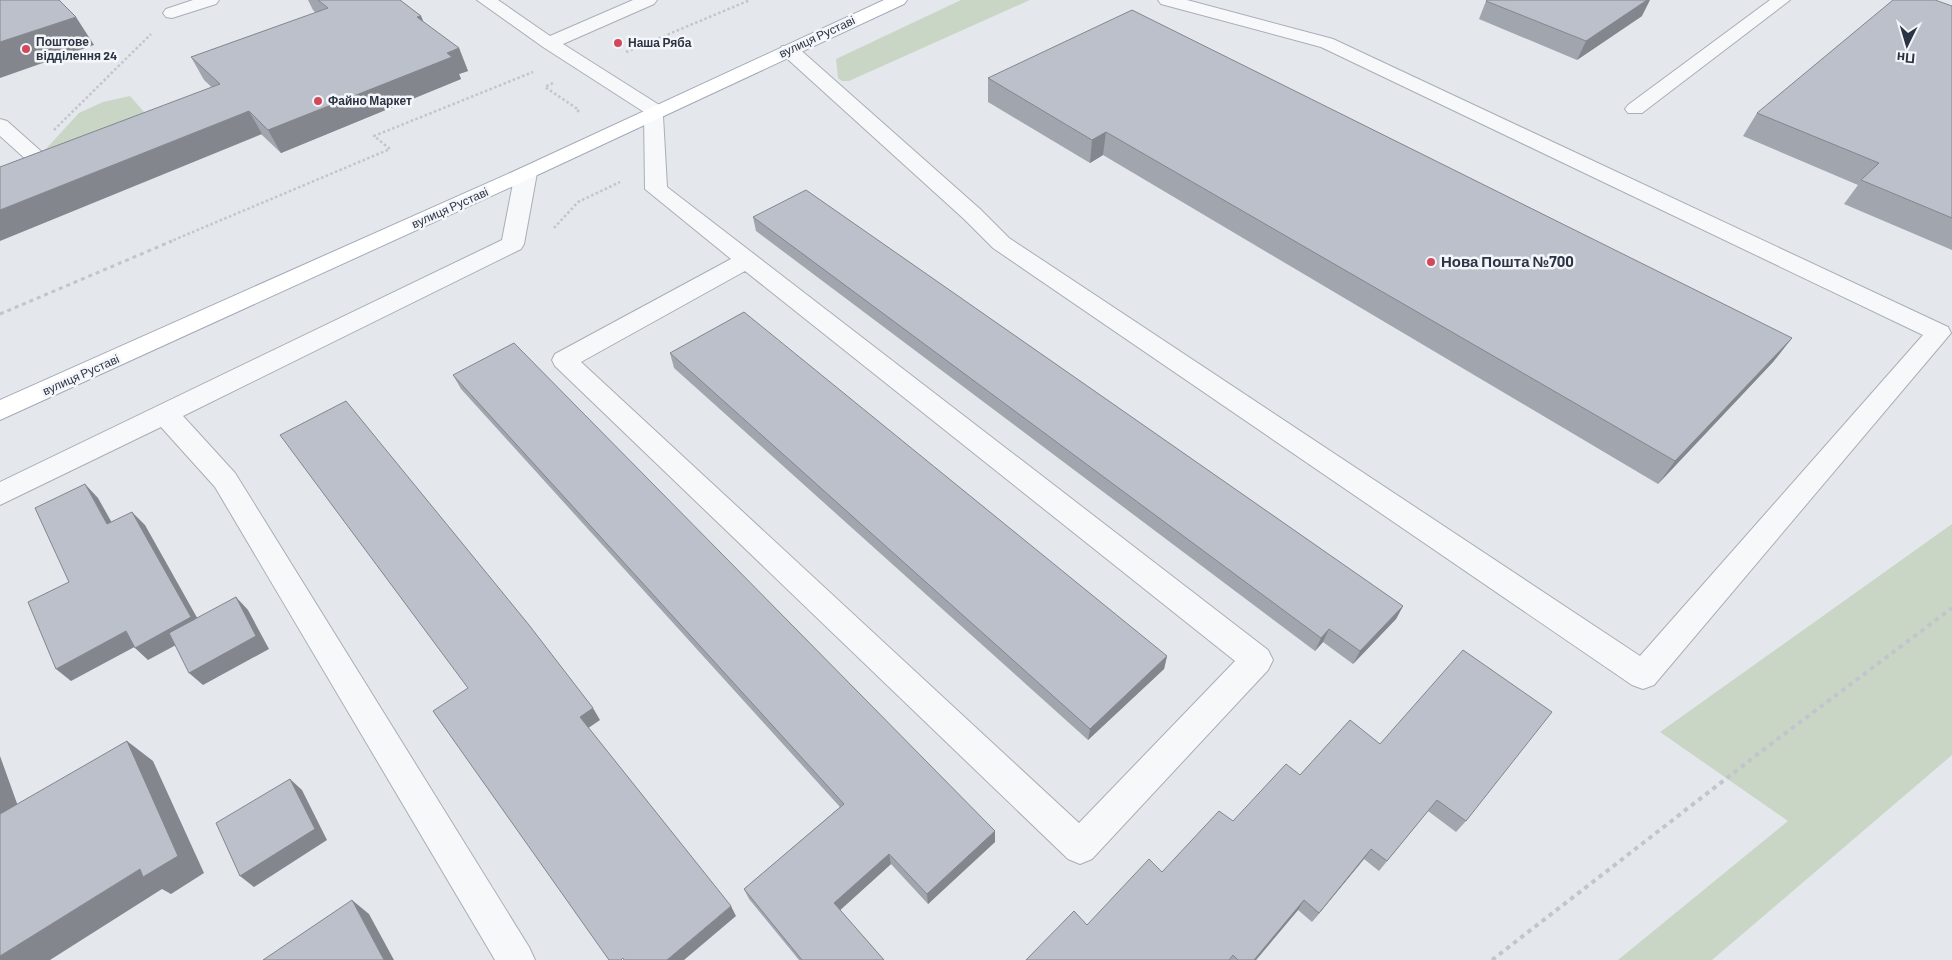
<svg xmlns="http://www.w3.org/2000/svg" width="1952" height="960" viewBox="0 0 1952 960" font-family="Barlow,sans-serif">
<rect width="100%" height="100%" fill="#e4e7ec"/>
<path fill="#c9d6c5" d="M961 0H1030L849 81H842L838 78 836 59Z
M130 96 158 128 43 152 79 113 103 102Z
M1952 524V755L1712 960H1618L1788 821 1660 732Z"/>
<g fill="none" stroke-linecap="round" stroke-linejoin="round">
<g stroke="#a9aeb7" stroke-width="2">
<path id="minor" d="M193 0H219L216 4 172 18 166 17 163 13 166 9Z
M477 0H498L550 36 633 0H657L654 4 563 44 664 108 667 112 663 116 667 187 1268 650 1273 660 1268 670 1092 859 1080 864 1068 859 555 366 552 360 555 354 731 259 645 189 644 112 543 47ZM745 271 1235 661 1079 823 581 362Z
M1158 0H1187L1333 39 1948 327 1951 333 1654 685 1643 689 1632 685 993 248 964 219 782 54 780 50 782 46H796L980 209 1009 238 1640 656 1923 335 1321 47 1161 4Z
M1770 0H1790L1642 113H1628L1625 109 1628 105Z
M0 119 7 121 52 161 55 165 52 169 0 185V172L30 163 0 136Z
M526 167 533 169 537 173 524 244 521 249 183 416 235 473 529 947 535 960H495L215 487 161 427 0 505V482L502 240 515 173 519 169Z"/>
</g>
<g stroke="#a3abb8" stroke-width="2">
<path id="major" d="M884 0H907L904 4 533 177 0 420V400L519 169Z"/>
</g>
<path stroke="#c2c5cb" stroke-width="2.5" stroke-dasharray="2.5 2.5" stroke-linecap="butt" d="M626 52 750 0
M553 83 545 87 579 110 577 112
M54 130 151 34
M554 228 578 202 620 182
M169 242 390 149 374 136 533 72"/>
<path stroke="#c2c5cb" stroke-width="3" stroke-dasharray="4 4" stroke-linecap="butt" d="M0 314 172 241"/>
<path stroke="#c2c5cb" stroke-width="4" stroke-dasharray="4.5 4.5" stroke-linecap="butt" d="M1492 960 1767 747 1952 608"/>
<use href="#minor" fill="#f7f8fa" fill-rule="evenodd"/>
<use href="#major" fill="#fff" fill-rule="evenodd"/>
</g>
<path fill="#a1a5ae" d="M308 0H400L421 16 424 23 459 48 468 71 459 74 461 79 281 153 204 80 191 57 316 13 313 10Z
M1486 1 1642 16 1577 60 1479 19Z
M1952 6V250L1844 204 1858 185 1743 136 1757 113Z
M988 78 1792 338 1773 362 1658 484 1103 155 1090 163 988 102Z
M753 217 1403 606 1396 619 1353 664 1323 642 1315 651 756 231Z
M670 353 1167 656 1164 669 1088 740 674 368Z
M453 375 995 842 928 904 891 864 840 910 884 960H799L749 899 744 889 840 807 461 389Z
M1350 720 1466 821 1456 832 1428 811 1379 871 1364 859 1312 922 1298 910 1256 960H1026L1087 925 1233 821 1300 775Z"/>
<path fill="#83868d" d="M1647 0H1650L1642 16 1577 60 1586 41Z
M421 16 430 38 417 17Z
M76 17 94 45 0 78V42Z
M459 48 468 71 459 74 461 79 281 153 268 130Z
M249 111 262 134 0 241V210Z
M1106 132 1103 155 1090 163 1092 140Z
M1792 338 1773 362 1658 484 1675 461Z
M85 484 98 498 120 537 107 524Z
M132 512 145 525 204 630 148 660 135 648Z
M236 597 248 610 269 649 203 685 189 673Z
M1403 606 1396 619 1353 664 1360 651Z
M1329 629 1323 642 1315 651 1321 638Z
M126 631 140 644 71 681 56 669Z
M1167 656 1164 669 1088 740 1090 729Z
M593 708 600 720 587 729 580 717Z
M127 741 153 761 204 873 171 894 162 889 50 960H0V956L140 869Z
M0 756 28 834 0 818Z
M290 779 302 790 327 840 254 887 240 876Z
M995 831V842L928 904 927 894Z
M1371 849 1364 859 1312 922 1319 913Z
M889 854 891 864 837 913 834 903Z
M352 900 369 914 394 960H384Z
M1304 900 1298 910 1256 960H1254Z
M731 906 736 916 684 960H667Z"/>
<path fill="#bbc0ca" stroke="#83868d" d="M0 0H59L76 17 0 42Z
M318 0H400L421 16 417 17 459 48 447 53 452 57 268 130 249 111 0 210V167L220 84 191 57 328 8Z
M1487 0H1647L1586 41 1486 1Z
M1893 0H1935L1952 6V218L1861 180 1879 163 1757 113Z
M1132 10 1792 338 1675 461 1106 132 1092 140 988 78Z
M806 190 1403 606 1360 651 1329 629 1321 638 753 217Z
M744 312 1167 656 1090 729 670 353Z
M514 343 995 831 927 894 889 854 834 903 884 960H802L744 889 844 804 453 375Z
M346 401 529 625 593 708 580 717 731 906 667 960H624L623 958 621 960H609L433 711 468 688 280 435Z
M85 484 107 524 132 512 191 617 135 648 126 631 56 669 28 602 69 582 35 508Z
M236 597 256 636 189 673 169 633Z
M1463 650 1552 712 1466 821 1437 800 1387 861 1371 849 1319 913 1304 900 1254 960H1238L1233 955 1229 960H1026L1074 911 1087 925 1149 859 1162 872 1219 811 1233 821 1286 764 1300 775 1350 720 1380 744Z
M127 741 178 856 143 877 140 869 0 956V814Z
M290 779 315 829 240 876 216 823Z
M352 900 384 960H263Z"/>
<g fill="#d1495b" stroke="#f4f6f9" stroke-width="2">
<circle cx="618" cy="43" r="5"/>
<circle cx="26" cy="49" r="5"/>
<circle cx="318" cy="101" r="5"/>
<circle cx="1431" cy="262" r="5"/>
</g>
<g text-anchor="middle" stroke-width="5" stroke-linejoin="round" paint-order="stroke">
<g font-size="12" fill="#2b3445" stroke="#f4f6f9">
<text transform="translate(817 37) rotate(-25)" y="4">вулиця Руставі</text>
<text transform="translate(450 208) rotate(-24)" y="4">вулиця Руставі</text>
<text transform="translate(81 375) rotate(-24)" y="4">вулиця Руставі</text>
</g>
<g font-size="12" font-weight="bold" fill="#2b3445" stroke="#f4f6f9" text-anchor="start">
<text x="36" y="46">Поштове<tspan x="36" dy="14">відділення 24</tspan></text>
<text x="628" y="47">Наша Ряба</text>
<text x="328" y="105">Файно Маркет</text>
</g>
<g font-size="15" font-weight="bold" fill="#2b3445" stroke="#f4f6f9" text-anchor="start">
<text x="1441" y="267">Нова Пошта №700</text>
</g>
</g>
<g transform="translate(1907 45) rotate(185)" stroke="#f4f6f9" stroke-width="4" paint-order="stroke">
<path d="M0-4L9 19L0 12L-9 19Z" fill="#2b3445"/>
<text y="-8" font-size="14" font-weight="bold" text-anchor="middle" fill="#2b3445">Пн</text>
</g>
</svg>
